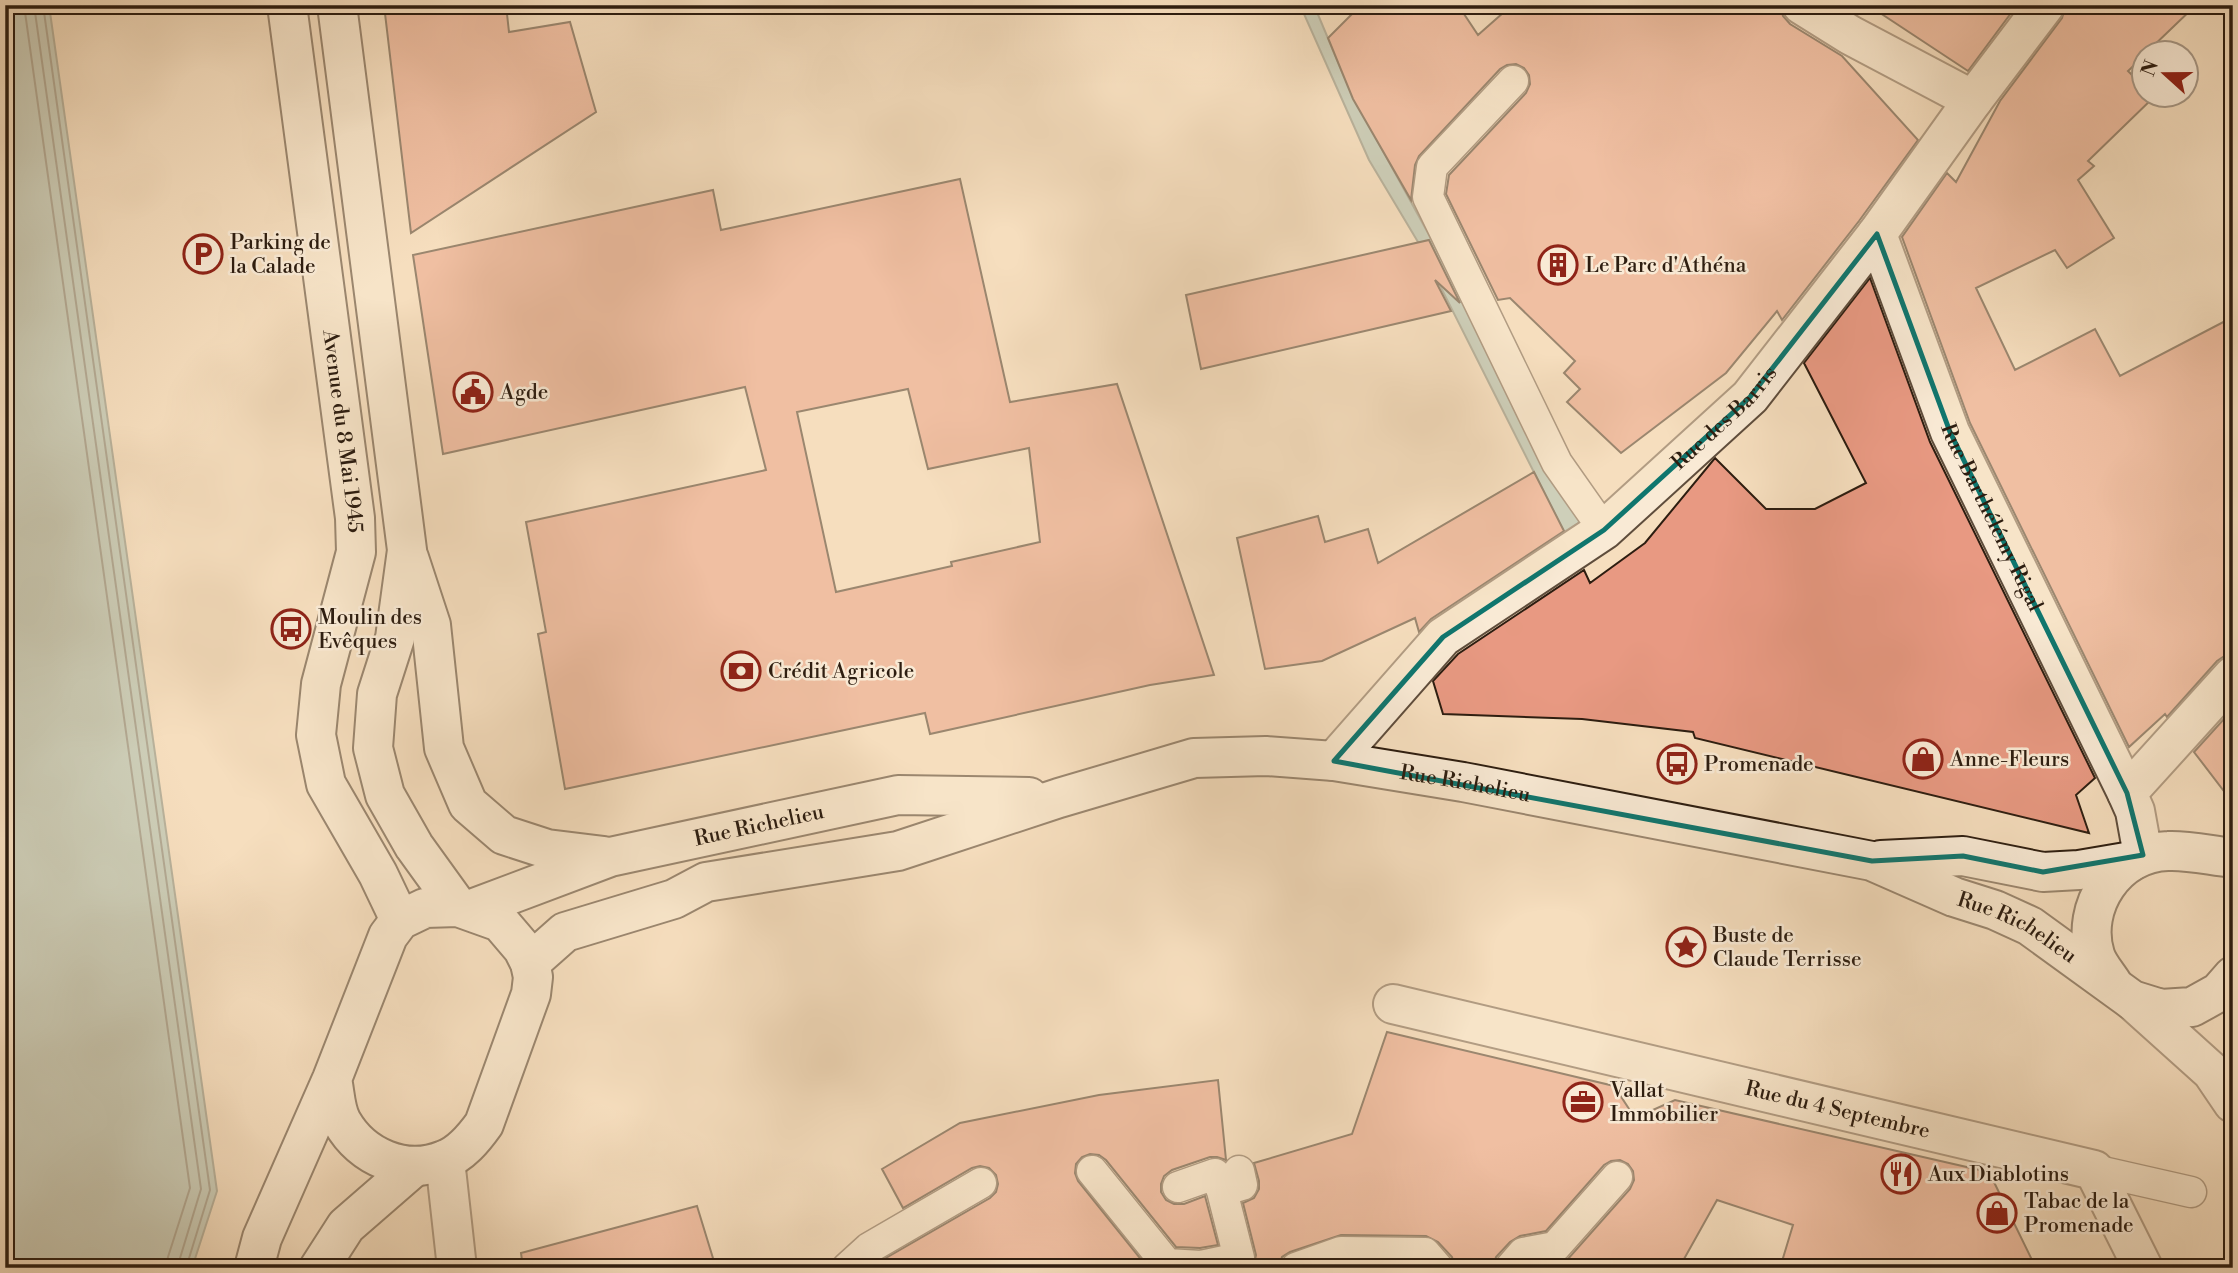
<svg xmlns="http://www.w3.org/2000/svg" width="2238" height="1273" viewBox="0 0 2238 1273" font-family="'Libre Bodoni',serif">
<rect width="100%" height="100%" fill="#f6debe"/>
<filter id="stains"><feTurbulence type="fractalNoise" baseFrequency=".00286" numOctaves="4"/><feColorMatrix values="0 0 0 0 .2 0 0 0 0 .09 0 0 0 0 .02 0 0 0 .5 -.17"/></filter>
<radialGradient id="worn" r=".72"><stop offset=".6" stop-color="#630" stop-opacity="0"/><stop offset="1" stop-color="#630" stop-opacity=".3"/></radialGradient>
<path fill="#9dbcb4" stroke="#707c72" stroke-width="2" d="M5 5H49L217 1191 192 1268H5Z
M1300 5H1314L1343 74 1372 131 1428 233 1580 522 1564 532 1418 242 1369 160Z"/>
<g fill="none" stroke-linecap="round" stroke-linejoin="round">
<path stroke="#656c62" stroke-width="2" d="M24 5 190 1188 168 1257 166 1268
M34 5 201 1189 177 1268
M43 5 210 1190 186 1268"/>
</g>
<path fill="#e89982" stroke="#2d1d10" stroke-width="2" fill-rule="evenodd" d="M384 5H506L509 32 570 22 596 112 411 233Z
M1361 5H1458L1478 35 1512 5H1780L1783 16 1790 24 1842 56 1918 140 1859 221 1782 320 1777 311 1726 373 1621 453 1567 402 1580 389 1564 373 1575 361 1510 298 1498 300 1446 194 1449 175 1526 93 1530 84 1529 75 1524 68 1516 64 1507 65 1500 69 1419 156 1415 165 1411 200 1353 99 1328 38Z
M1868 5H2017L1968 71Z
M2066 5H2196L2147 52H2144V56L2128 71 2144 87V94H2151L2154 97 2088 161 2094 166 2078 180 2114 238 2067 268 2055 250 1976 288 2015 370 2095 329 2120 376 2233 317V655H2226L2217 661 2167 717 2165 714 2129 747 1970 423 1902 237 1947 173 1956 182 2000 101 2062 18Z
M960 179 1010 402 1117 384 1214 675 1150 685 930 734 925 713 565 789 538 634 546 632 526 522 766 470 745 387 443 454 413 255 713 190 721 230ZM908 389 928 469 1029 448 1040 542 951 562 952 566 836 592 797 412Z
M1429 240 1460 303 1435 280 1451 311 1201 369 1186 295Z
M1870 278 1930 442 2095 778 2076 795 2089 833 1695 738 1693 732 1582 719 1443 714 1433 681 1458 654 1584 570 1590 583 1645 543 1715 458 1766 509H1815L1866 483 1804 363Z
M1534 472 1564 531 1431 619 1419 632 1415 618 1322 661 1265 669 1237 538 1318 516 1325 542 1368 529 1378 563Z
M2233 709V803L2194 752Z
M1387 1032 1614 1086 1635 1118 1675 1100 1984 1171 1991 1176 2036 1268H1780L1793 1225 1717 1200 1679 1268H1539L1558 1264 1568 1259 1630 1189 1634 1180 1633 1171 1628 1164 1620 1160 1611 1161 1604 1165 1546 1231 1520 1236 1510 1242 1496 1257 1493 1268H1455L1452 1257 1438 1242 1426 1236 1341 1235 1290 1252 1282 1257 1279 1268H1253L1256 1255 1243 1203 1254 1198 1259 1189V1181L1254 1163 1352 1134Z
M1218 1080 1226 1160 1217 1157H1210L1172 1170 1164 1176 1161 1184V1192L1166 1200 1174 1204H1184L1205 1196 1218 1245 1200 1248 1176 1247 1106 1160 1099 1155 1090 1154 1082 1157 1076 1164 1075 1173 1078 1181 1148 1268H873L879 1262 990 1198 996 1192 998 1184 996 1175 989 1168 980 1166 972 1168 903 1208 882 1169 960 1123 1099 1095Z
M697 1206 716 1268H523L521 1253Z"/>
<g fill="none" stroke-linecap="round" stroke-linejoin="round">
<g stroke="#5f4d3c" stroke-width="33">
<path id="lane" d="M1513 81 1432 167 1428 197 1557 463 1604 530
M2094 1170 2191 1192
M1092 1171 1167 1264 1201 1266 1239 1258
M1178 1187 1215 1174 1222 1191
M1239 1258 1222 1191 1242 1185 1239 1171
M847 1268 869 1248 981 1183
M1296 1268 1341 1252 1425 1253 1438 1268
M1510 1268 1523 1253 1555 1247 1617 1177"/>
</g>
<g stroke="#5f4d3c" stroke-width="42">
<g id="street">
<path d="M1802 5 1850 35 1973 100"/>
<path id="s1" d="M1877 234 1950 432 2127 793"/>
<path id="s2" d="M1334 761 1443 637 1604 530 1750 397 1877 234 1973 100 2045 5"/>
<path d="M2143 855 2135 811 2127 793 2233 676"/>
<path d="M2132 1000 2212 1072 2233 1103"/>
<path id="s3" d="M1393 1004 2094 1170 2143 1268"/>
<path d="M445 1160 457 1268"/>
</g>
</g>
<g stroke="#2d1d10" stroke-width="42">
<g id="secondary">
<path id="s4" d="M287 5 355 518 356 552 321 684 316 735 326 784 378 874 400 920"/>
<path d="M337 5 407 550 395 638 377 694 373 748 385 795 414 846 458 907"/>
<path d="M409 558 431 625 444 748 468 804 504 835 547 849 604 856"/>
<path d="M1881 860 1963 856 2043 872 2079 870 2132 861"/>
<path id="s5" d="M469 910 610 857 898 795 1029 797"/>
<path id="s6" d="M530 963 565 932 674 899 706 882 898 851 1059 798 1194 758 1266 756 1334 761 1463 782 1872 861 1954 897 1995 910 2030 926 2132 1000 2161 1009 2192 1007 2219 992 2233 976"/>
<path d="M2112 983C2107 975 2098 965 2095 955 2080 907 2116 852 2168 851 2189 850 2212 856 2233 858"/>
<path d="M254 1268 262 1238 332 1079 388 936 400 920 425 908 458 907 500 922 523 949 530 963 533 977 531 994 484 1124C474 1138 461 1154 444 1160 405 1176 362 1157 342 1122 335 1110 335 1092 332 1079"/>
<path d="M319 1268 346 1226 415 1166"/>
</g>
</g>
<use href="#lane" stroke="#f9ead5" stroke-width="30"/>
<use href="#street" stroke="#f9ead5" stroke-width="38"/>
<use href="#secondary" stroke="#f9ead5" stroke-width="38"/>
</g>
<path d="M0 0H2238V1273H0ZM1877 234 1950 432 2127 793 2143 855 2043 872 1963 856 1872 861 1334 761 1443 637 1604 530 1750 397Z" fill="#f6debe" fill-opacity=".55" fill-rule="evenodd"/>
<path fill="none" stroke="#0f766e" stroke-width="5" stroke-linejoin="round" d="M1877 234 1950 432 2127 793 2143 855 2043 872 1963 856 1872 861 1334 761 1443 637 1604 530 1750 397Z"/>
<defs>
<g id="parking-ring" transform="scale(2.0125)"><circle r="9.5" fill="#f9ead5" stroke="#8f2418" stroke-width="1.5"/><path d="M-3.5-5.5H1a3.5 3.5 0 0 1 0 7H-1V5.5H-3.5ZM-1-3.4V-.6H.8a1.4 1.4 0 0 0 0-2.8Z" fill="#8f2418"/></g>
<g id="building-ring" transform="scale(2.0125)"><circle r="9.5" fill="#f9ead5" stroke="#8f2418" stroke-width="1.5"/><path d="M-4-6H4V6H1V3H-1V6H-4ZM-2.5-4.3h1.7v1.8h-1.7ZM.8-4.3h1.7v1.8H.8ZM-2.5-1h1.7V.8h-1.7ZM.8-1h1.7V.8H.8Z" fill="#8f2418"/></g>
<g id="civic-ring" transform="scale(2.0125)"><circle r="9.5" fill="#f9ead5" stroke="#8f2418" stroke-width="1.5"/><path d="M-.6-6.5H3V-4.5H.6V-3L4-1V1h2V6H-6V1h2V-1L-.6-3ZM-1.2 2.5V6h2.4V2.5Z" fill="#8f2418"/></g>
<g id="bus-ring" transform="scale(2.0125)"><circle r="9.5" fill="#f9ead5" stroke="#8f2418" stroke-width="1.5"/><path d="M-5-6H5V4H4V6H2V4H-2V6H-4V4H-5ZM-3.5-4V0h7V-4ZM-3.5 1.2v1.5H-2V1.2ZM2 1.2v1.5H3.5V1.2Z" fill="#8f2418"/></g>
<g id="bank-ring" transform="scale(2.0125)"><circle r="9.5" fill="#f9ead5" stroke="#8f2418" stroke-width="1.5"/><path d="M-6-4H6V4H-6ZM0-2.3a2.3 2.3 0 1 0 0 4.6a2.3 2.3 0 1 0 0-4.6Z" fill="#8f2418"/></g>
<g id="shop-ring" transform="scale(2.0125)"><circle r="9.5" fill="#f9ead5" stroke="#8f2418" stroke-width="1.5"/><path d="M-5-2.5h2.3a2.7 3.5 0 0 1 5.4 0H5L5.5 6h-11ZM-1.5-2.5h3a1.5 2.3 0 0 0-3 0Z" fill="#8f2418"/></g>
<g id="sight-ring" transform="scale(2.0125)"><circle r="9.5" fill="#f9ead5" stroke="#8f2418" stroke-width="1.5"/><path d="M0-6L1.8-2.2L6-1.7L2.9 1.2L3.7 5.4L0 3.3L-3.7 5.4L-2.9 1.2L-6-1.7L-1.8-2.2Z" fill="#8f2418"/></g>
<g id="office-ring" transform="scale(2.0125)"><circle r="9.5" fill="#f9ead5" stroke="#8f2418" stroke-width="1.5"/><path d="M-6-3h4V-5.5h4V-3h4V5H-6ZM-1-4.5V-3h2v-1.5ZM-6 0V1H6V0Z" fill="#8f2418"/></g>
<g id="restaurant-ring" transform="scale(2.0125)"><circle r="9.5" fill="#f9ead5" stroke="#8f2418" stroke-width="1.5"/><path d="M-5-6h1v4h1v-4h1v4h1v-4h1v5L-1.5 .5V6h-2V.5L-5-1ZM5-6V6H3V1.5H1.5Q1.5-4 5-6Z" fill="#8f2418"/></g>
</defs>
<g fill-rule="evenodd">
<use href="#parking-ring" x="203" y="254"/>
<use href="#building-ring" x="1558" y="265"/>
<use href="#civic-ring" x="473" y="392"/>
<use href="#bus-ring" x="291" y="629"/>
<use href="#bank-ring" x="741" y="671"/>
<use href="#shop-ring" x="1923" y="759"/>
<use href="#bus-ring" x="1677" y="764"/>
<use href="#sight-ring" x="1686" y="947"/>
<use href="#office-ring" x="1583" y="1102"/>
<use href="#restaurant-ring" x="1901" y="1174"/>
<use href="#shop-ring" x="1997" y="1213"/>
</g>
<g text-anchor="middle" stroke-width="5" stroke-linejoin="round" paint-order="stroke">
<g font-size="21" fill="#2d1d10" stroke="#f9ead5" text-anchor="start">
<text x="230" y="249">Parking de<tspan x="230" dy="24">la Calade</tspan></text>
<text x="1585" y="272">Le Parc d'Athéna</text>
<text x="500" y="399">Agde</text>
<text x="318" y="624">Moulin des<tspan x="318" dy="24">Evêques</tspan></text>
<text x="768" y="678">Crédit Agricole</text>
<text x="1950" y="766">Anne-Fleurs</text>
<text x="1704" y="771">Promenade</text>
<text x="1713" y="942">Buste de<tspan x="1713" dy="24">Claude Terrisse</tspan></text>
<text x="1610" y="1097">Vallat<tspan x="1610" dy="24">Immobilier</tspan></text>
<text x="1928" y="1181">Aux Diablotins</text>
<text x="2024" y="1208">Tabac de la<tspan x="2024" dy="24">Promenade</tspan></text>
</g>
<g font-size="21" fill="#2d1d10" stroke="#f9ead5">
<text dy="7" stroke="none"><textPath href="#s2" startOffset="523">Rue des Barris</textPath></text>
<text dy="7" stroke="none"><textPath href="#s4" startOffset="430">Avenue du 8 Mai 1945</textPath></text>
<text dy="7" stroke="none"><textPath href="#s1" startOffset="306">Rue Barthélémy Rigal</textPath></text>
<text dy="7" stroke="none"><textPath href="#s6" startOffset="975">Rue Richelieu</textPath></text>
<text dy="7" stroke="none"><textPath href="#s5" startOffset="303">Rue Richelieu</textPath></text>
<text dy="7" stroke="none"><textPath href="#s6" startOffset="1549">Rue Richelieu</textPath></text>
<text dy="7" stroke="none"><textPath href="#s3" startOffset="457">Rue du 4 Septembre</textPath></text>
</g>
</g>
<rect width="2238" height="1273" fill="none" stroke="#f6debe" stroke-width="28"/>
<rect x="7" y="7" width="2224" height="1259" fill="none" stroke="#2d1d10" stroke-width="3.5"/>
<rect x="14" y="14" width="2210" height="1245" fill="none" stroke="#2d1d10" stroke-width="2"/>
<g transform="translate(2165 74) rotate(291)"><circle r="33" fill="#f9ead5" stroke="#a79886" stroke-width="2"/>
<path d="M0-5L12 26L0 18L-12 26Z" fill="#8f2418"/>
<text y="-10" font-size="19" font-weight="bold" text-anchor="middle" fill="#2d1d10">N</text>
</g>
<rect width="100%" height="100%" filter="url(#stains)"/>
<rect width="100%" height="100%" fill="url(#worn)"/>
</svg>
